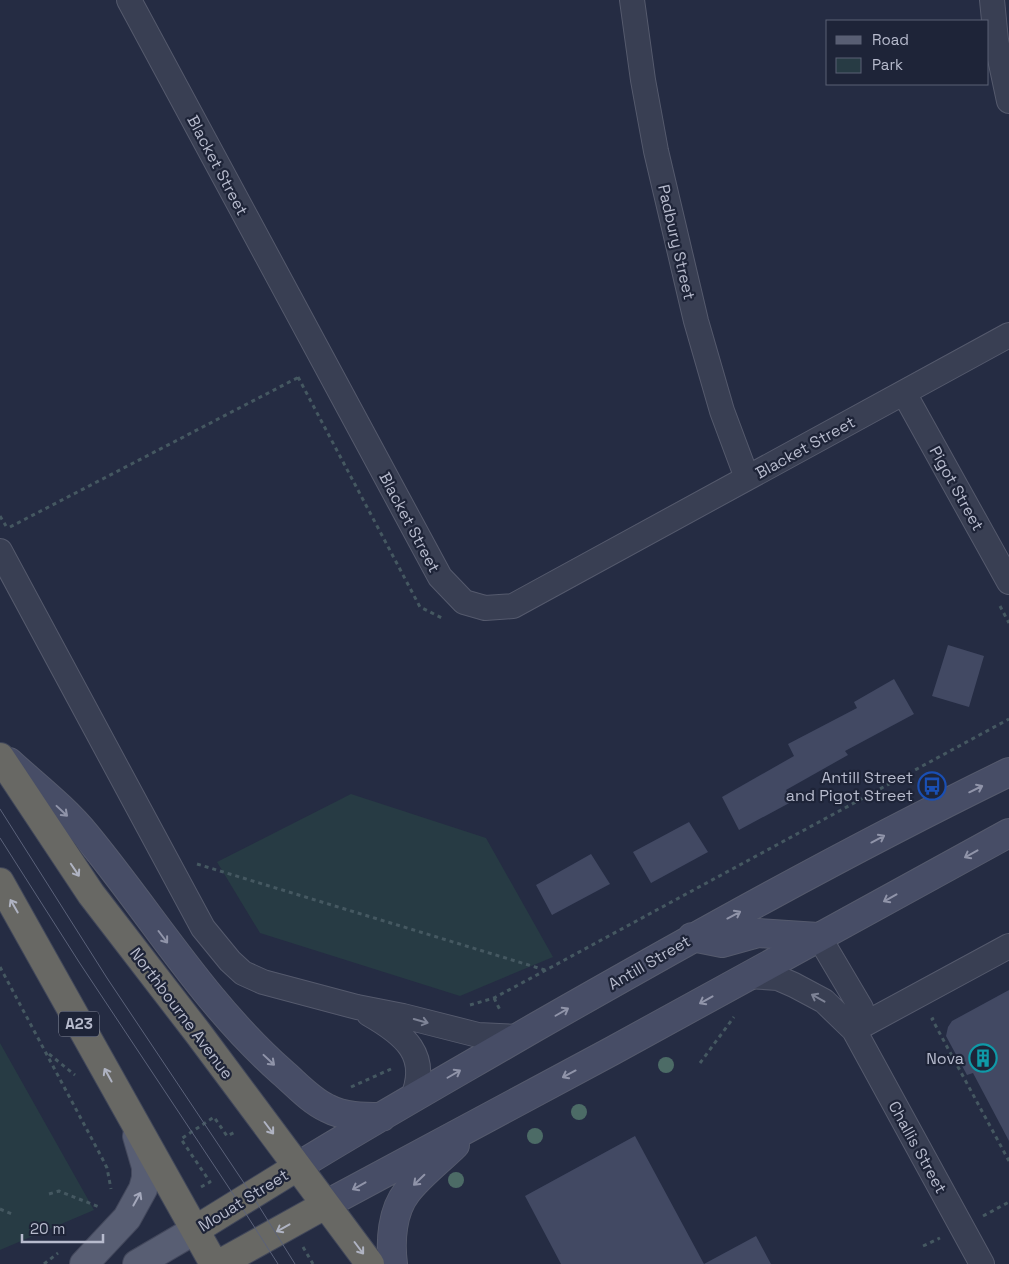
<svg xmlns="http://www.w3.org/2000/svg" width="1009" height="1264" viewBox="0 0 1009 1264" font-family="'Space Grotesk',sans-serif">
<rect width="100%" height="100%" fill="#252c43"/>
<path fill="#273b44" d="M351 794 486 838 553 957 460 996 260 933 217 862Z
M0 1043 94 1210 0 1250Z"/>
<path fill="#424963" d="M948 645 984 656 969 707 932 696Z
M894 679 914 714 845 751 848 755 786 790 793 801 739 830 722 797 794 756 788 744 857 708 854 702Z
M689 822 708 852 651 883 633 852Z
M591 854 610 884 552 915 536 885Z
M1009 990V1141L973 1073 967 1075 946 1036 948 1027 952 1021Z
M635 1136 704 1264H561L525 1196Z
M756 1236 771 1264H704Z"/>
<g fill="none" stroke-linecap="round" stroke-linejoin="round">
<g stroke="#555a6d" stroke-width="26">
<path id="minor" d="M129 0 440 577 464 602 485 608 513 606 1009 335
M632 0 643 80 656 151 696 321 722 411 747 478
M992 0 996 40 1009 101
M904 393 1009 582
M0 551 203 928 230 961 243 973 263 982 357 1007 403 1016 478 1035 520 1037
M819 937 861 1008 854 1030
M748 976 778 978 794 985 824 1001 854 1030 982 1264
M369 1014C404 1034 431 1055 412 1099
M854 1030 1009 946"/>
</g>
<g stroke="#555a6d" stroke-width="30">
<path id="secondary" d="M9 762C35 786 64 808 86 835 152 915 204 1003 282 1072 296 1084 310 1100 327 1108 344 1117 363 1117 382 1117
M692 937 722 943 758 933 818 937
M297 1167C375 1119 455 1074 534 1028 690 939 847 851 1009 772
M325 1205 612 1051 1009 833
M393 1264C390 1241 392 1211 407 1192 420 1175 440 1160 455 1145"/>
</g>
<g stroke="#43485c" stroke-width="30">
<path id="primary" d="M84 1264 127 1218 143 1189 146 1178V1167L137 1136
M137 1264 195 1230"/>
</g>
<g stroke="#41475a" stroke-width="30">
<path id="trunk" d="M0 757 91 894 198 1033 370 1264
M0 882 214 1264
M195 1230 297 1167
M219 1264 325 1205"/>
</g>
<path stroke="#455861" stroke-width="3" stroke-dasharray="4 4" stroke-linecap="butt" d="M298 377 420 607 442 618
M0 516 6 526
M10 527 299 377
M1000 606 1009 623
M197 864 545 970
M0 967 101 1156 107 1168 111 1189
M494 998 500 1010
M470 1005 494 998 546 970 1009 719
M934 1018 932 1019 1009 1161
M49 1054 75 1075
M700 1063 734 1017
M351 1087 391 1069
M201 1187 210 1182 181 1139 214 1117 227 1136 237 1131
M49 1194 59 1191 99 1207
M0 1209 12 1214
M983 1216 1009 1202
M923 1246 940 1238
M303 1247 313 1264
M44 1264 58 1253"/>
<use href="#minor" stroke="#393f53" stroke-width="24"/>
<use href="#secondary" stroke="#474d66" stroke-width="28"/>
<use href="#primary" stroke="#585e73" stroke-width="28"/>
<use href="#trunk" stroke="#686864" stroke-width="28"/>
<path stroke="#5b627a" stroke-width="1" d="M0 809 107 978 252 1195 295 1264
M0 838 79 962 239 1203 278 1264"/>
</g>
<g fill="#4c6b66">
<circle cx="666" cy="1065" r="8"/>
<circle cx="579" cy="1112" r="8"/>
<circle cx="535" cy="1136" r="8"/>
<circle cx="456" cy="1180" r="8"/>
</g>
<defs><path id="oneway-shaft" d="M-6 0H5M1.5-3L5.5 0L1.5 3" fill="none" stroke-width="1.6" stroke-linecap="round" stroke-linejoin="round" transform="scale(1.25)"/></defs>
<g stroke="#9094a9">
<use href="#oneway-shaft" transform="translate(976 789) rotate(-26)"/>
<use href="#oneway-shaft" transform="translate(62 811) rotate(43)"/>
<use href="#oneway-shaft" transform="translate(878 839) rotate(-28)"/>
<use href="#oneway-shaft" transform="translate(971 854) rotate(151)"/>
<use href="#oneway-shaft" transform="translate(890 898) rotate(151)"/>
<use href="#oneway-shaft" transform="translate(734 915) rotate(-28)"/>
<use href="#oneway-shaft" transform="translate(163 937) rotate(53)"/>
<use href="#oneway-shaft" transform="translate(706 1000) rotate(151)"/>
<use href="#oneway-shaft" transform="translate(562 1012) rotate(-30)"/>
<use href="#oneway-shaft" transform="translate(269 1060) rotate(43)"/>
<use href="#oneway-shaft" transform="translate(454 1074) rotate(-30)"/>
<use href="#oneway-shaft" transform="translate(569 1074) rotate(152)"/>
<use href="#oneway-shaft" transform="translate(419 1180) rotate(136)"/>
<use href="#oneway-shaft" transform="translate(359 1186) rotate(151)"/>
</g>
<g stroke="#afb3c2">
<use href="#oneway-shaft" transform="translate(75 870) rotate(56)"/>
<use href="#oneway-shaft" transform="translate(14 906) rotate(-120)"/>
<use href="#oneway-shaft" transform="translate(108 1075) rotate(-119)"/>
<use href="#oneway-shaft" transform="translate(269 1128) rotate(53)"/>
<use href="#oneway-shaft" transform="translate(283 1228) rotate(151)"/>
<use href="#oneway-shaft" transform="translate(359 1248) rotate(53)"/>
</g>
<g stroke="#7e8396">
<use href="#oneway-shaft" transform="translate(818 998) rotate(-151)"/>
<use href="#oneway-shaft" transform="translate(421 1021) rotate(16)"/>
</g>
<use stroke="#a4a8bb" href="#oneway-shaft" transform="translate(137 1199) rotate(-61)"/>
<defs>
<g id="bus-ring" transform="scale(1.4375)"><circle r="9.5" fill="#1e2438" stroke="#1a4fb4" stroke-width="1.5"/><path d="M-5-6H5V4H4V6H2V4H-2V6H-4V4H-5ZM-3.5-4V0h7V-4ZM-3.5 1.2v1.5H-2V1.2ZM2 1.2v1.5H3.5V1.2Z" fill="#1a4fb4"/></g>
<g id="building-ring" transform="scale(1.4375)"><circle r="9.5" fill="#1e2438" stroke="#0f9aa8" stroke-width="1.5"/><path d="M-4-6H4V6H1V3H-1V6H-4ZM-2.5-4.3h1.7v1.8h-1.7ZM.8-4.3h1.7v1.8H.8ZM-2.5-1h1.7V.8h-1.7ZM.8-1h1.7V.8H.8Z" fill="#0f9aa8"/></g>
</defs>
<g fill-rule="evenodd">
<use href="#bus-ring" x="932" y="786"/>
<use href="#building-ring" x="983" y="1058"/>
</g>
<g text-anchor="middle" stroke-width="4.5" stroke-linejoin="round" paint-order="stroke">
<rect fill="#1e2438" stroke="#898ea0" stroke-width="1" x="59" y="1011.5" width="40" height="25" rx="4"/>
<g font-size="15" font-weight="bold" fill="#b7bbcd">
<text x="79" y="1029">A23</text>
</g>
<g font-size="16" fill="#b7bbcd" stroke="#1e2438">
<text transform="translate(218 165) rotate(62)" y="6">Blacket Street</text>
<text transform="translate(677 242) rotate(77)" y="6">Padbury Street</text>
<text transform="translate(805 447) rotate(-29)" y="6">Blacket Street</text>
<text transform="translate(957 488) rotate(61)" y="6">Pigot Street</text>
<text transform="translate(410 522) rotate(62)" y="6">Blacket Street</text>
<text transform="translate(649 962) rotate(-30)" y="6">Antill Street</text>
<text transform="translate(182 1013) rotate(53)" y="6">Northbourne Avenue</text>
<text transform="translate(918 1147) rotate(61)" y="6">Challis Street</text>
<text transform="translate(243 1200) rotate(-32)" y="6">Mouat Street</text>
</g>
<g font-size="16" fill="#b7bbcd" stroke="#1e2438" text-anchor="end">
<text x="913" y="783">Antill Street<tspan x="913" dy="18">and Pigot Street</tspan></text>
<text x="964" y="1064">Nova</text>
</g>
</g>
<rect x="826" y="20" width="162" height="65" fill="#1e2438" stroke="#5b6074"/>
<rect x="836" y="36" width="25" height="8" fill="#585e73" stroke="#5b6074"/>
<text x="872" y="45" font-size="15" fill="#b7bbcd">Road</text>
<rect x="836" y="58" width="25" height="15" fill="#273b44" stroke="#5b6074"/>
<text x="872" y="70" font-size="15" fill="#b7bbcd">Park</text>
<path d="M22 1234v8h81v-8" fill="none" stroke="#b7bbcd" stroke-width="2.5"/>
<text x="30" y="1234" font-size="15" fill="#b7bbcd" stroke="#1e2438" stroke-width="4" paint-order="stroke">20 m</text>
</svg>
